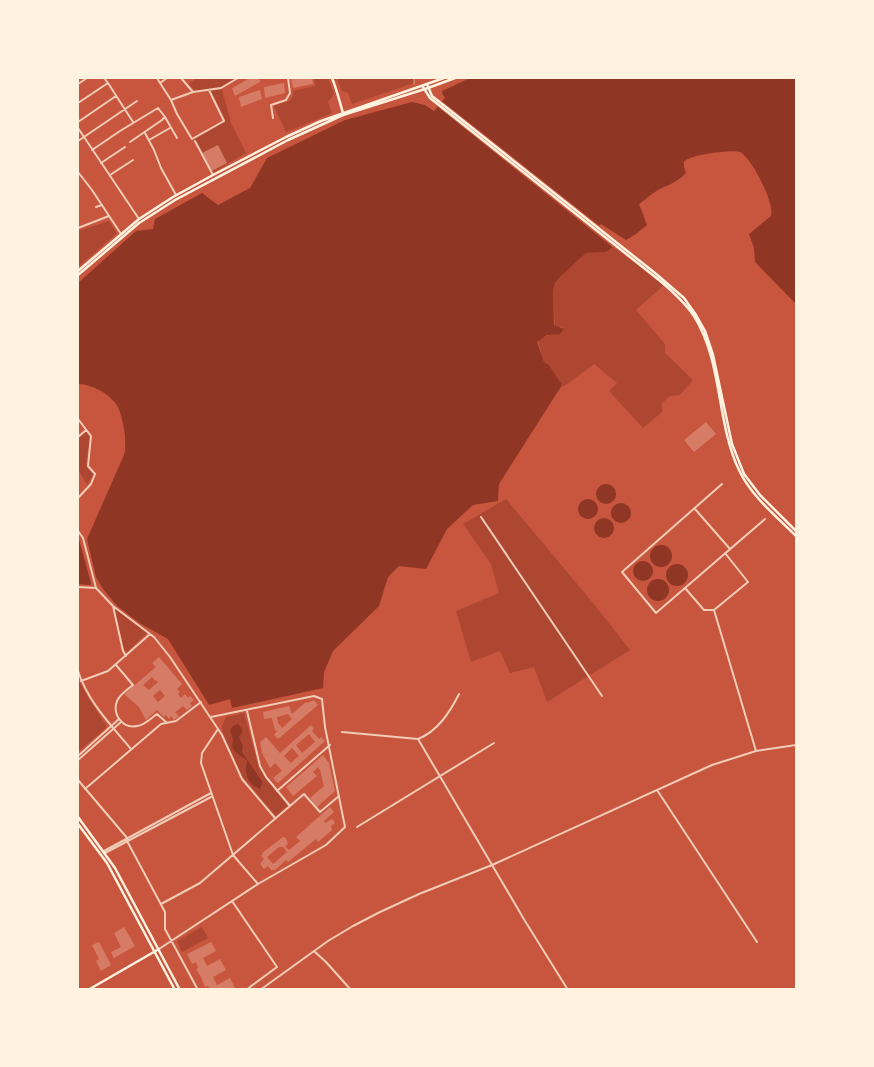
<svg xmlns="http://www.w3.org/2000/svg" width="874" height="1067" viewBox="0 0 874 1067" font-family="Jost,sans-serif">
<rect width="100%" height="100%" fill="#c8553d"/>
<path fill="#ae4732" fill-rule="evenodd" d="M197 78H236L221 87 195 91 189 84Z
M314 78H328L334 94 328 102 332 113 286 132 274 106 289 101 293 96V91L315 86Z
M337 78H414V83L352 104 348 93 342 91Z
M222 89 231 123 246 153 212 173 194 140 226 121 211 91Z
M109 221 117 233 78 267V231Z
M613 247 664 285 636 310 665 344V353L693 380 680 395 670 396 662 403V412L643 428 609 391 617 383 594 364 563 387 549 365 544 362 538 341C545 335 552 334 560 334L564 329 562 327 555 326 553 291 555 283 560 277 586 253 606 252Z
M86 432 90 438 86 465 88 469 94 473 87 485 78 469V439Z
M506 499 593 603 630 650 547 702 534 667 510 673 500 651 471 662 456 611 499 593 491 564 463 524Z
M117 610 147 633 127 652 124 649 115 611Z
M78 679 88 697 106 725V728L78 752Z
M244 713 259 768 287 804V806L276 816 241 775 223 733 222 726 226 717ZM233 726 241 734 239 737 243 746 242 752 263 781 261 788C253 786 250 781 246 774L247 762 236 752 232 746 233 740 230 730Z
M202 927 208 938 182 952 177 941Z"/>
<path fill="#8f3625" d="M470 78H796V304L755 262 754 248 749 234 771 216C775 204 752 158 740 152 733 149 687 155 684 162 683 165 685 170 686 173 675 185 664 185 652 194 647 197 644 201 639 204L647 225 636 234 626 240 601 224 593 231 613 247 606 252 586 253 560 277 555 283 553 291 554 325 564 329 560 334 547 335 537 342 544 362 549 365 562 385 499 484 498 501 473 505 447 529 426 569 399 566 388 577 379 606 333 651 324 672 323 688 232 708 230 699 209 705 168 639 141 624 117 606 103 589 96 577 87 539 124 455C126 448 125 443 125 436 124 427 122 418 119 409 113 395 92 384 78 384V283L136 231 153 229 155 219 202 193 218 205 250 188 267 158 345 120 412 102 425 105 434 111 445 98 442 93V91Z
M596 494a10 10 0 1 1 20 0a10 10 0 1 1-20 0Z
M578 509a10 10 0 1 1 20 0a10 10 0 1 1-20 0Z
M611 513a10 10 0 1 1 20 0a10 10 0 1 1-20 0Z
M594 528a10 10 0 1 1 20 0a10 10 0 1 1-20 0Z
M78 536 91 583 90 585 78 584Z
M650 556a11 11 0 1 1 22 0a11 11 0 1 1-22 0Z
M633 571a10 10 0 1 1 20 0a10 10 0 1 1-20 0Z
M666 575a11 11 0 1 1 22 0a11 11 0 1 1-22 0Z
M647 590a11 11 0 1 1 22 0a11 11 0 1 1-22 0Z
M238 724 242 729V733L239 737 243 746 242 752 263 782 260 789C247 784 244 773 247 761L235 752 232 746 233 740 230 730 233 726Z"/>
<path fill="#c8553d" d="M443 102 601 227 597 231 615 247V249L438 107Z"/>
<path fill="#d67c66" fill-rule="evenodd" d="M250 78H259L260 82 235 96 232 88Z
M291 78H312L313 84 293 88Z
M284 83 285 93 265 98 264 87Z
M260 90 262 99 241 107 239 97Z
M218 145 227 163 212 171 202 153Z
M706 422 716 434 694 452 684 440Z
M159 657 182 684 177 689 180 692 178 694 181 698 185 694 188 698 190 696 194 700 190 703 192 706 187 710 183 706 175 712 179 716 174 720 171 716 169 719 166 715 164 717 157 710 146 720 139 707 124 694 156 667 152 663ZM152 677 155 681 156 680 158 682 149 690 143 685ZM160 690 165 696 158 702 153 696Z
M314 700 318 705 278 739 274 735 278 730 275 731 272 718 264 719 263 712 289 706 292 714 306 702 307 703ZM288 714 292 719 282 728 278 723 277 717Z
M311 725 314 729 312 731 319 739 321 737 325 741 278 783 273 778 282 771 275 763 270 768 262 753 260 742 266 737 280 753ZM309 734 315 742 302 753 296 745ZM292 748 299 756 291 763 284 756Z
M323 755 329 763 335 791 317 807 310 798 324 786 320 770 318 767 313 772 317 776 293 796 286 787Z
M330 807 334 812 324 821 325 823 332 819 335 823 331 826 332 830 318 842 316 839 288 862 286 860 275 870H271L268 866 264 869 260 864 264 859 261 856 263 854 262 853 283 837 286 838 288 844 285 846 289 850 300 841 296 837ZM279 847H283L287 852 273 864 267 857Z
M124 927 135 946 114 958 111 952 121 947 114 933Z
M99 942 111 965 101 971 96 961 99 959 92 945Z
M211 942 216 951 203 958 207 966 220 959 226 970 213 977 217 985 230 978 236 990H210L208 986 205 987 201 977 196 969 198 968 196 962 192 964 187 954Z"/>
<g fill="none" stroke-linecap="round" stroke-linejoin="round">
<path stroke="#fff3e0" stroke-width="0.5" d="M414 78V84"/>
<path stroke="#f1ccb7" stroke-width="2" d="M157 78 160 83 167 78
M181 78 193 92 221 88 238 78
M108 83 133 122
M160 83 171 100
M78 84 87 78
M193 92 171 100 177 114 192 139 224 121 209 90
M78 103 108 83 104 78
M165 117 177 138
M273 118 271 105 286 100 290 93 288 78
M78 122 116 96
M149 140 170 128
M78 141 137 101
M195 141 213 175
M92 150 120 131 158 108 165 117 162 120 130 142
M101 163 125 147
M110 175 133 160
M96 207 102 205
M78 228 109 216
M78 419 91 436 88 466 95 474 91 484 78 498
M78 437 86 430
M722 484 622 572 656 613 765 519
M695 509 730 549
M481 517 602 696
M78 531 83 538 96 588 113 606 154 637 170 657 222 735 242 779 275 818
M78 587 96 588
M685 588 704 610H714L748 582 725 553
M113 606 123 651 126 656
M714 610 756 751
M116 665 133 685C128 689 120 694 117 701 112 715 123 729 137 726 145 725 151 718 157 714L166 722
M78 671C88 702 111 725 131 749
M81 681 108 671 150 634
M247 711 260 766 266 777 290 806
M218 729 202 753 201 763 233 855 258 884
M78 756 119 719
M78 760 121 722
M78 780 128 839
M85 789 161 724 176 721 201 702
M657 790 757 942
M277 791 330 745
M126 839 165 912V929L198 990
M104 851 211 793
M105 853 211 797
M232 901 277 967 246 990
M161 904 200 883 304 794 320 812 339 796
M159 949 258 884 326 845 345 827 325 727 322 699 314 696 211 717
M314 951 326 962 351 990"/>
<path stroke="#f1ccb7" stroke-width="2" d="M78 128 139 219
M145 133 154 150 161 168 176 195
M78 172 92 190 121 234
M342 732 418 739C438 731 450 712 459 694
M418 739 525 921 568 990
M357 827 494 743
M260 990 328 941 353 926 380 912 419 894 492 865 712 765 756 751 796 745"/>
<path stroke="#fff3e0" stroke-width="2.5" d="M332 78C337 90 339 100 343 113
M427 84 432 96 655 273 684 298 696 315 705 331 713 355 732 444 744 474 760 495 796 531
M423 87 430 98 654 276C669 288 683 300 694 316 723 362 716 422 739 470 751 496 776 516 796 536
M88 990 159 949"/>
<path stroke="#fff3e0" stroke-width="2.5" d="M78 271 139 219 173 197 213 175 286 137 321 121 444 78
M78 275 139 223 175 200 288 140 343 115 428 88 455 78
M78 817 115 868 180 990
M78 824 107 863 175 990"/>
</g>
<rect width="874" height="1067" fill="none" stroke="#fff3e0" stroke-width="158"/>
</svg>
